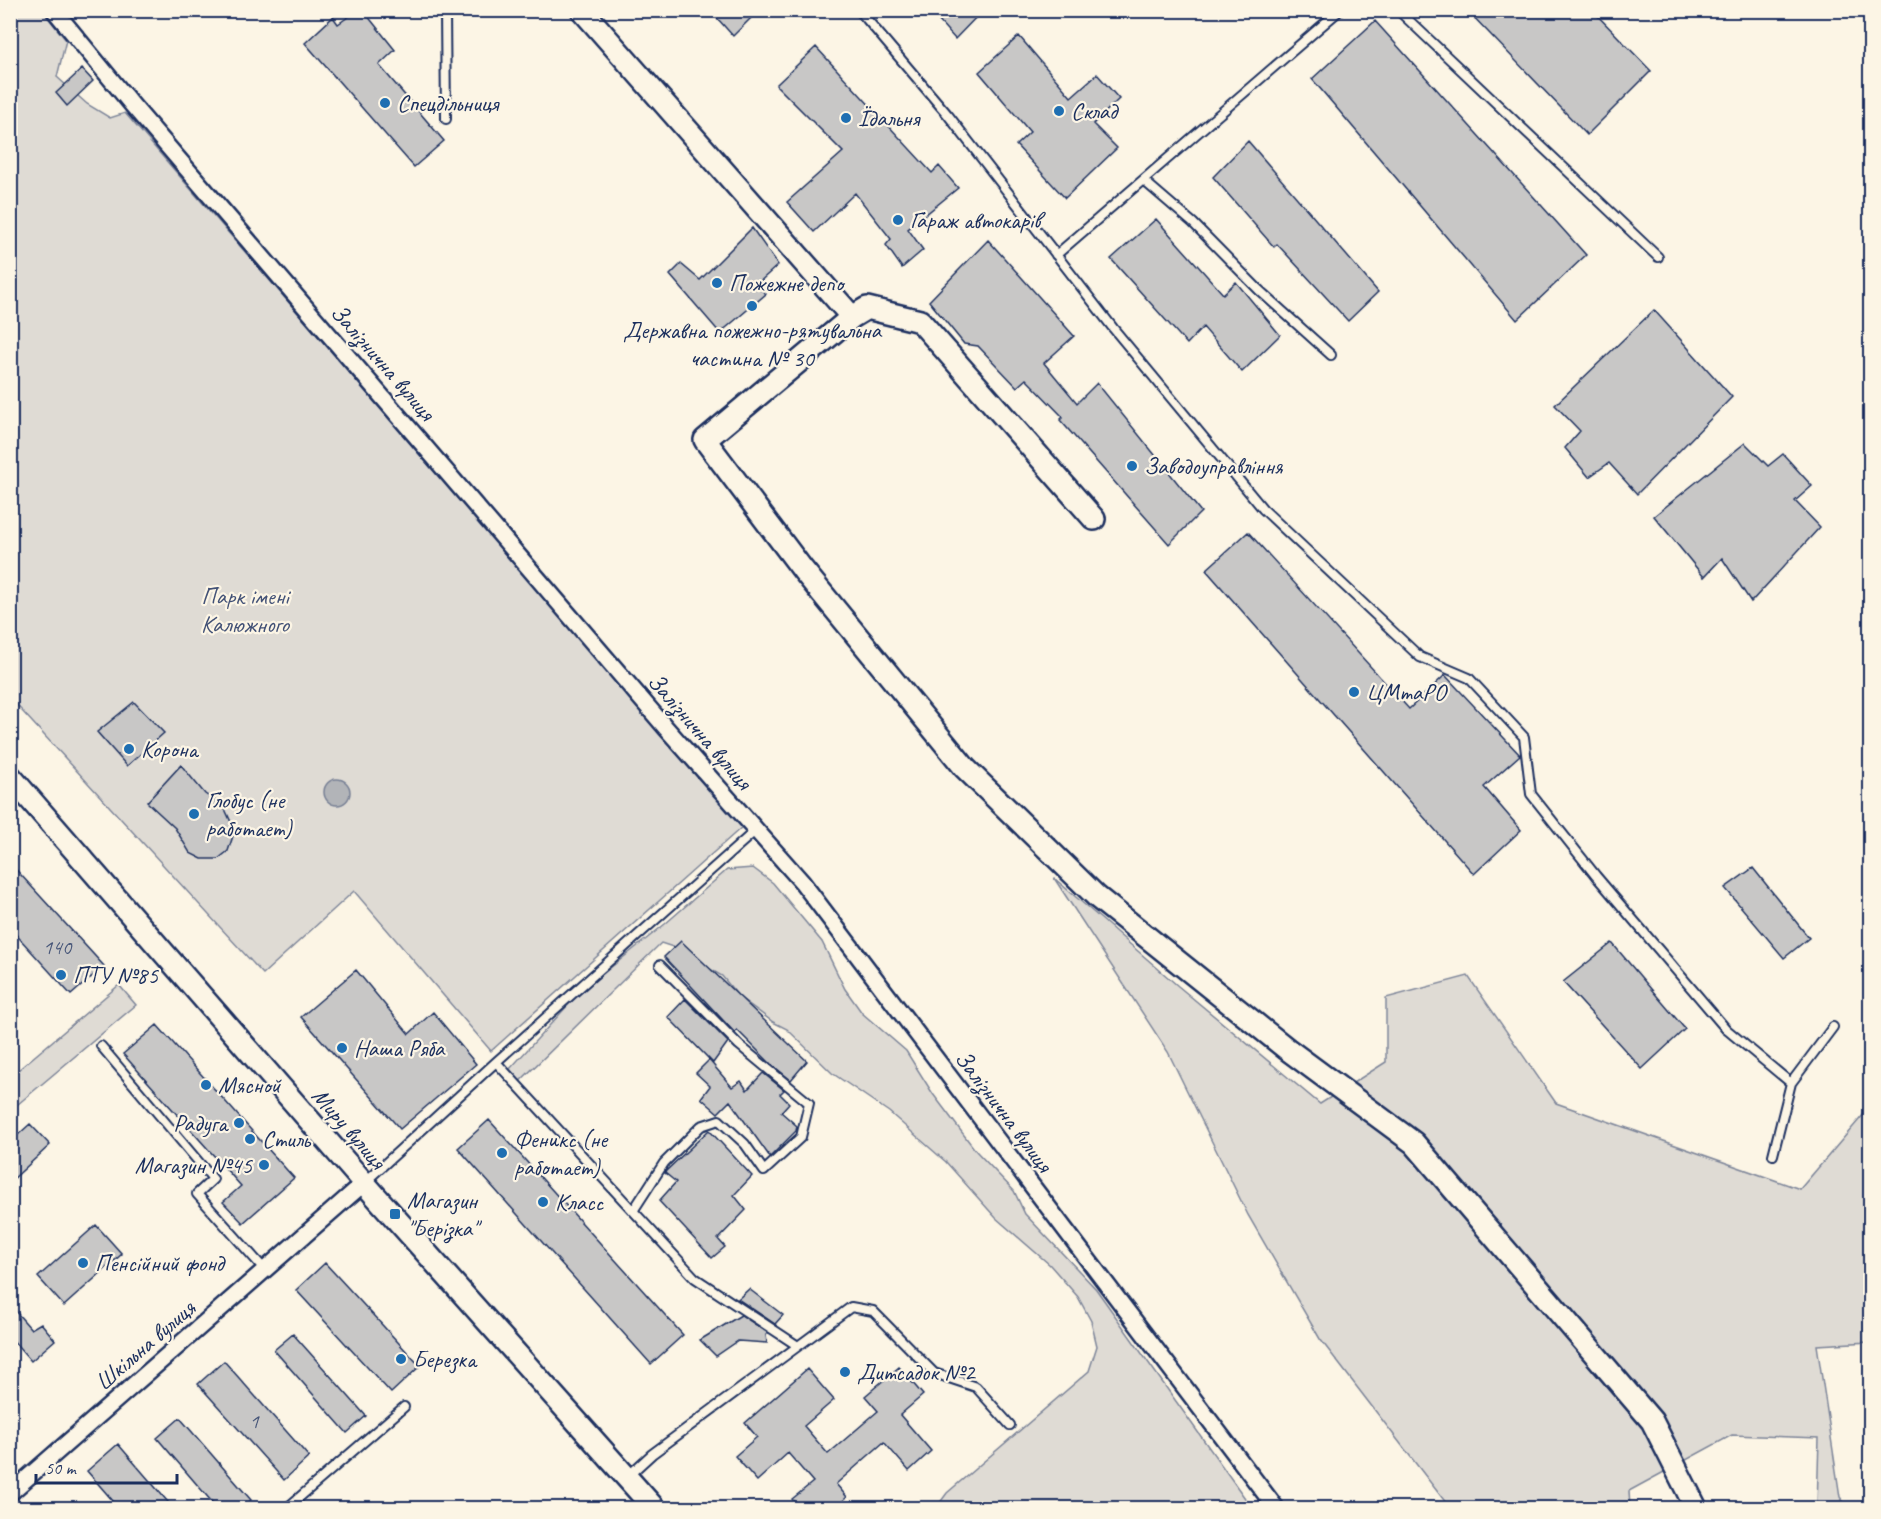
<svg xmlns="http://www.w3.org/2000/svg" width="1881" height="1519" viewBox="0 0 1881 1519" font-family="Caveat,sans-serif">
<rect width="100%" height="100%" fill="#fcf5e5"/>
<filter id="ink" filterUnits="userSpaceOnUse"><feTurbulence type="fractalNoise" baseFrequency=".0167" numOctaves="2"/><feDisplacementMap in="SourceGraphic" scale="12" xChannelSelector="R" yChannelSelector="G"/><feConvolveMatrix kernelMatrix="1 2 1 2 8 2 1 2 1" color-interpolation-filters="sRGB"/></filter>
<g filter="url(#ink)">
<path fill="#dfdbd4" stroke="#7d8599" stroke-width="1.5" d="M42 10 66 40 57 77 87 104 110 118 125 113 742 827 491 1051 354 891 263 974 11 699 10 11Z
M753 868 773 883 822 942 845 989 862 1013 906 1051 933 1094 976 1151 1014 1191 1025 1214 1096 1289 1252 1508H936L947 1493 1089 1371 1097 1346 1091 1321 1078 1297 1050 1265 996 1218 946 1162 889 1112 832 1073 787 1029 773 1022 739 997 722 976 673 947 661 943 517 1084 514 1075 508 1071 579 993 665 924 727 870Z
M1054 878 1178 986 1320 1104 1386 1062V998L1468 976 1556 1103 1800 1189 1870 1107V1342L1817 1345 1840 1497 1848 1508H1817L1819 1438 1732 1435 1629 1491 1630 1508H1450L1320 1339 1248 1215 1168 1052Z
M119 985 136 1005 11 1110V1076Z"/>
<path fill="#b2b4b8" stroke="#767f94" stroke-width="1.5" d="M324 792a13 13 0 1 1 26 0a13 13 0 1 1-26 0Z"/>
<path fill="#c8c7c6" stroke="#1b2f5e" stroke-width="1.5" d="M358 10H363L395 50 379 65 444 141 414 167 305 43 333 17 338 24Z
M710 10H759L733 36Z
M929 10H983L955 39Z
M1467 10H1592L1651 71 1587 135Z
M1375 21 1586 255 1517 320 1312 79Z
M1019 36 1071 97 1097 74 1119 99 1093 124 1117 148 1065 198 1016 145 1030 132 979 72Z
M816 47 932 173 939 166 958 188 908 229 923 250 902 268 886 245 891 239 855 193 814 232 787 202 843 152 776 85Z
M82 69 93 81 67 106 56 93Z
M1248 141 1378 292 1348 321 1277 244 1274 247 1213 177Z
M1156 219 1223 294 1236 282 1280 335 1242 372 1203 327 1187 344 1111 259Z
M752 228 778 265 756 285 766 294 720 333 670 275 681 264 700 280Z
M988 240 1074 336 1044 363 1077 403 1097 383 1201 512 1169 544 1060 420 1063 417 1026 379 1017 387 978 346 964 344 929 301Z
M1654 310 1732 397 1637 494 1609 463 1589 477 1565 448 1580 431 1555 405Z
M1745 443 1768 466 1783 454 1812 486 1795 501 1820 527 1751 602 1722 558 1704 577 1654 516Z
M1248 532 1409 709 1445 675 1520 755 1484 787 1521 830 1474 874 1206 570Z
M134 702 164 733 127 766 97 732Z
M181 765 205 794 224 807 231 822 234 833 228 851 218 859H202L190 853 175 828 147 802Z
M10 863 104 966 71 995 10 928Z
M1753 868 1809 938 1784 958 1725 888Z
M681 941 807 1061 791 1080 771 1064 737 1030 735 1033 664 957Z
M1612 943 1685 1029 1642 1069 1563 982Z
M356 970 409 1034 433 1012 476 1064 400 1129 301 1017Z
M685 999 728 1042 713 1063 668 1017Z
M157 1025 294 1178 243 1223 223 1202 241 1186 123 1054Z
M709 1060 732 1087 741 1081 747 1090 763 1073 784 1090 780 1094 789 1103 781 1112 797 1126 796 1131 770 1157 730 1101 718 1113 701 1098 710 1086 696 1073Z
M489 1120 683 1335 651 1364 458 1148Z
M30 1124 50 1145 10 1182V1142Z
M709 1130 752 1176 734 1195 746 1210 718 1239 725 1247 712 1258 659 1201 676 1182 665 1173 666 1171Z
M96 1225 122 1254 64 1306 38 1277Z
M325 1263 420 1366 391 1393 296 1290Z
M749 1289 783 1315 775 1324 738 1299Z
M10 1305 31 1329 41 1323 55 1340 31 1361 10 1337Z
M741 1315 768 1333 766 1335 767 1343 738 1341 716 1356 700 1340Z
M293 1334 366 1416 347 1433 274 1350Z
M224 1361 309 1457 284 1480 198 1384Z
M899 1367 923 1395 900 1415 931 1451 909 1471 884 1442 836 1484 847 1497 834 1509H800L792 1499 813 1482 788 1453 757 1481 735 1456 757 1437 745 1423 807 1369 834 1400 804 1426 828 1454 878 1411 865 1396Z
M180 1418 251 1500 241 1509H218L157 1438Z
M118 1444 174 1509H120L87 1471Z"/>
<g fill="none" stroke-linecap="round" stroke-linejoin="round">
<g stroke="#1b2f5e" stroke-width="12">
<path id="lane" d="M445 10 446 119
M859 10 948 115 1113 328 1263 509 1420 657 1469 678 1524 737 1531 794 1596 876 1726 1029 1791 1083
M1398 10 1658 257
M1143 180 1193 223 1259 290 1331 355
M1056 255 1340 10
M101 1046 213 1179 197 1194 265 1270
M496 1062 695 1278 798 1346
M1773 1155 1791 1083 1833 1027
M365 1182 496 1062 756 830
M633 1211 664 1163 701 1126 719 1120 745 1144 764 1171 801 1137 809 1103 739 1045 660 965
M628 1476 652 1454 851 1307 873 1311 934 1373 976 1387 1010 1425
M287 1508 404 1407"/>
</g>
<g stroke="#1b2f5e" stroke-width="20">
<path id="street" d="M54 10 133 106 666 728 802 882 1276 1508
M10 1493 364 1183"/>
</g>
<g stroke="#1b2f5e" stroke-width="26">
<path id="secondary" d="M582 10 852 317
M1094 519 920 321 867 308 852 317 705 440 803 570 965 768 1097 897 1287 1049 1414 1143 1652 1421 1696 1508
M10 776 364 1183 654 1508"/>
</g>
<use href="#lane" stroke="#fcf5e5" stroke-width="8"/>
<use href="#street" stroke="#fcf5e5" stroke-width="15"/>
<use href="#secondary" stroke="#fcf5e5" stroke-width="21"/>
</g>
</g>
<g fill="#1f6fb2" stroke="#fcf5e5" stroke-width="2">
<circle cx="385" cy="103" r="6"/>
<circle cx="1059" cy="111" r="6"/>
<circle cx="846" cy="118" r="6"/>
<circle cx="898" cy="220" r="6"/>
<circle cx="717" cy="283" r="6"/>
<circle cx="752" cy="306" r="6"/>
<circle cx="1132" cy="466" r="6"/>
<circle cx="1354" cy="692" r="6"/>
<circle cx="129" cy="749" r="6"/>
<circle cx="194" cy="814" r="6"/>
<circle cx="61" cy="975" r="6"/>
<circle cx="342" cy="1048" r="6"/>
<circle cx="206" cy="1085" r="6"/>
<circle cx="239" cy="1123" r="6"/>
<circle cx="250" cy="1139" r="6"/>
<circle cx="502" cy="1153" r="6"/>
<circle cx="264" cy="1165" r="6"/>
<circle cx="543" cy="1202" r="6"/>
<rect x="389" y="1208" width="12" height="12" rx="3"/>
<circle cx="83" cy="1263" r="6"/>
<circle cx="401" cy="1359" r="6"/>
<circle cx="845" cy="1372" r="6"/>
</g>
<g text-anchor="middle" stroke-width="4.5" stroke-linejoin="round" paint-order="stroke">
<g font-size="21" fill="#465578">
<text x="57" y="954">140</text>
<text x="254" y="1428">1</text>
</g>
<g font-size="24" fill="#1b2f5e" stroke="#fcf5e5" text-anchor="start">
<text x="397" y="111">Спецдільниця</text>
<text x="1071" y="119">Склад</text>
<text x="858" y="126">Їдальня</text>
<text x="910" y="228">Гараж автокарів</text>
<text x="729" y="291">Пожежне депо</text>
<text x="752" y="338" text-anchor="middle">Державна пожежно-рятувальна<tspan x="752" dy="28">частина № 30</tspan></text>
<text x="1144" y="474">Заводоуправління</text>
<text x="1366" y="700">ЦМтаРО</text>
<text x="141" y="757">Корона</text>
<text x="206" y="808">Глобус (не<tspan x="206" dy="28">работает)</tspan></text>
<text x="73" y="983">ПТУ №85</text>
<text x="354" y="1056">Наша Ряба</text>
<text x="218" y="1093">Мясной</text>
<text x="227" y="1131" text-anchor="end">Радуга</text>
<text x="262" y="1147">Стиль</text>
<text x="514" y="1147">Феникс (не<tspan x="514" dy="28">работает)</tspan></text>
<text x="252" y="1173" text-anchor="end">Магазин №45</text>
<text x="407" y="1208">Магазин<tspan x="407" dy="28">"Берізка"</tspan></text>
<text x="555" y="1210">Класс</text>
<text x="95" y="1271">Пенсійний фонд</text>
<text x="413" y="1367">Березка</text>
<text x="857" y="1380">Дитсадок №2</text>
</g>
<g font-size="24" fill="#1b2f5e" stroke="#fcf5e5">
<text transform="translate(383 362) rotate(49)" y="8">Залізнична вулиця</text>
<text transform="translate(700 731) rotate(49)" y="8">Залізнична вулиця</text>
<text transform="translate(1004 1111) rotate(53)" y="8">Залізнична вулиця</text>
<text transform="translate(349 1128) rotate(49)" y="8">Миру вулиця</text>
<text transform="translate(145 1345) rotate(-41)" y="8">Шкільна вулиця</text>
</g>
<g font-size="24" fill="#425176" stroke="#fcf5e5">
<text x="245" y="604">Парк імені<tspan x="245" dy="28">Калюжного</tspan></text>
</g>
</g>
<rect width="1881" height="1519" fill="none" stroke="#fcf5e5" stroke-width="36"/>
<rect x="18" y="18" width="1845" height="1483" fill="none" stroke="#1b2f5e" stroke-width="2" filter="url(#ink)"/>
<path d="M36 1474v9h141v-9" fill="none" stroke="#1b2f5e" stroke-width="3"/>
<text x="45" y="1474" font-size="18" fill="#1b2f5e" stroke="#fcf5e5" stroke-width="4.5" paint-order="stroke">50 m</text>
</svg>
